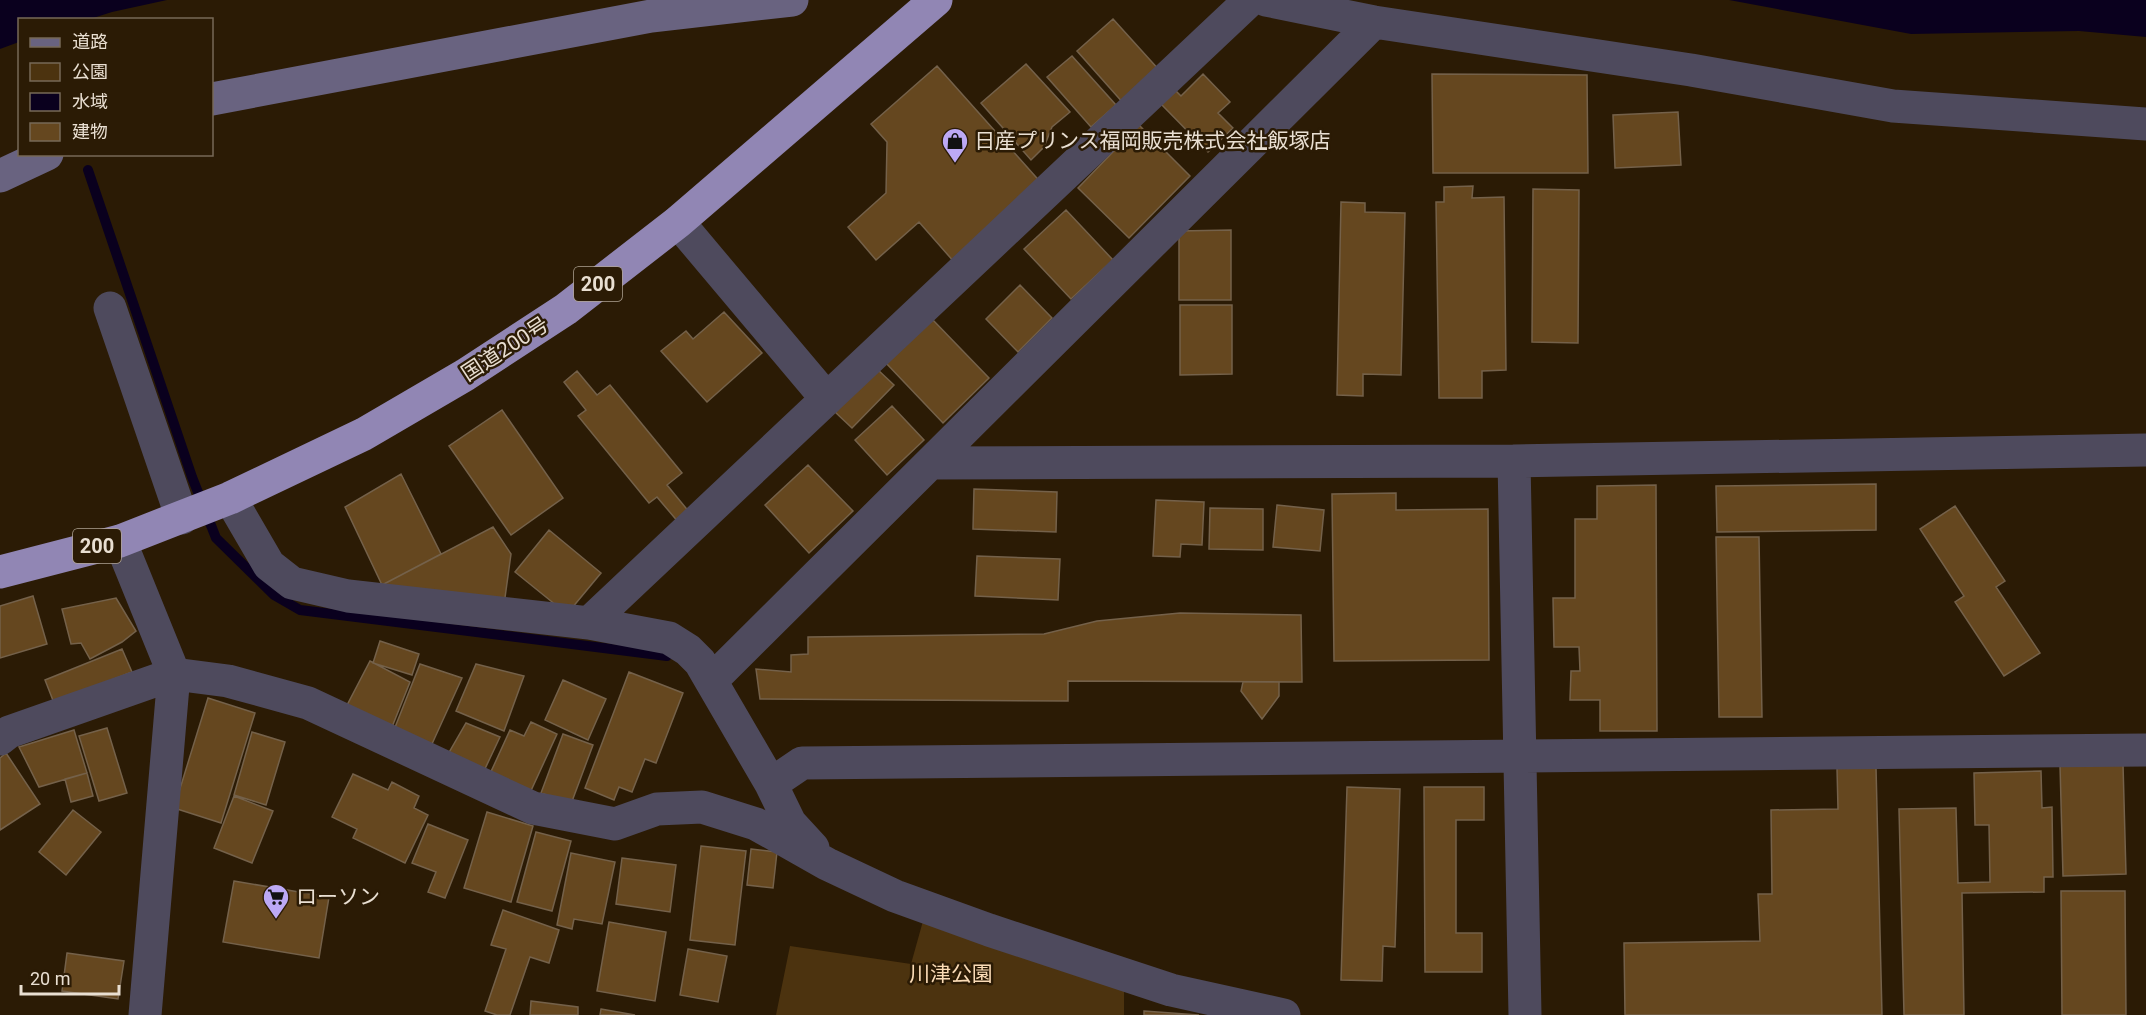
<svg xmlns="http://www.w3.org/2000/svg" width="2146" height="1015" viewBox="0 0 2146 1015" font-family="Roboto,'Noto Sans JP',sans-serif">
<rect width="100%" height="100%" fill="#2b1b05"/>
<path fill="#4c330f" d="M923 921 1124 991V1015H776L790 946 911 964Z"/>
<path fill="#0a001e" d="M0 0H167L112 12 90 19 20 20 19 42 0 49Z
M1729 0H2146V37L2079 31 1911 34Z"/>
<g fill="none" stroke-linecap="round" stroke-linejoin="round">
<path stroke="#0a001e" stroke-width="10" d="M88 170 192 477 216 538 274 595 300 610 667 656"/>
</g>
<path fill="#65471f" stroke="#74614a" stroke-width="1.5" d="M1113 19 1160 71 1124 104 1077 51Z
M1072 56 1116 105 1091 127 1047 77Z
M1026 64 1070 112 1052 127 1044 147 1031 160 981 103Z
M937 66 1043 185 955 263 919 222 876 260 848 227 886 193 887 142 871 124Z
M1203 74 1230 102 1218 113 1233 128 1208 152 1161 104 1175 90 1181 96Z
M1432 74 1587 75 1588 173H1433Z
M1678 112 1681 165 1615 168 1613 115Z
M1139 125 1190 176 1129 238 1078 188Z
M1473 186 1472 198 1504 197 1506 370 1482 371V398H1439L1436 202H1444V187Z
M1533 189 1579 190 1578 343 1532 342Z
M1341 202 1365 203V212L1405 213 1401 375 1363 374V396L1337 395Z
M1066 210 1113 260 1071 299 1024 249Z
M1231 230V300H1179V231Z
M1020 285 1052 318 1018 352 986 319Z
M1180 305H1232V374L1180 375Z
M724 312 762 353 707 402 661 351 686 331 693 339Z
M931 318 989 378 943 423 885 362Z
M877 369 894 385 852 428 834 411Z
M577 371 597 395 610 385 682 473 667 485 690 513 679 523 657 497 649 503 578 416 586 410 564 382Z
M892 406 924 440 887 475 855 440Z
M502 410 563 498 511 535 449 446Z
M808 465 853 511 809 553 765 505Z
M401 474 441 554 382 585 345 507Z
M1876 484V530L1717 532 1716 486Z
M1656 485 1657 731H1600V700H1570L1571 671H1580L1579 647H1554L1553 598H1575V519H1597V486Z
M974 489 1057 492 1056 532 973 529Z
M1396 493V510L1488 509 1489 660 1334 661 1332 494Z
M1156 500 1204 502 1202 545 1181 544 1180 557 1153 556Z
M1277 505 1324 510 1320 551 1273 547Z
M1955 506 2005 581 1996 587 2040 653 2004 676 1955 602 1964 596 1920 529Z
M1210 508 1263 509V550L1209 549Z
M493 527 511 554 504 605 382 585Z
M549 530 601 573 567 614 515 572Z
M1716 537H1759L1762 717H1719Z
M977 556 1060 559 1058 600 975 596Z
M33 596 47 644 0 658V606Z
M116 598 136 631 122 642 90 659 81 643 71 644 62 609Z
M1180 613 1301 615 1302 682 1068 681V701L760 699 756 669 791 672V655L808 654V637L1044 634 1097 621Z
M380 641 419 654 412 675 373 663Z
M122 649 132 672 54 703 45 680Z
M370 661 410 682 390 732 344 711Z
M420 664 462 678 432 744 392 735Z
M476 664 524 676 504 731 456 711Z
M629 672 683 693 656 763 645 759 632 792 619 787 614 800 585 788Z
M563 680 606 699 588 740 545 720Z
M1243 682H1279V696L1262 719 1241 691Z
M208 698 255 713 221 823 174 808Z
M531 722 557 734 529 795 489 776 510 730 524 736Z
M466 723 500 737 483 773 447 756Z
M107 728 127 793 99 801 79 736Z
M74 730 87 773 39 787 19 747Z
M252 732 285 742 266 805 234 795Z
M563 734 593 745 571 804 541 793Z
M6 753 40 804 0 830V758Z
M2123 764 2126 874 2063 876 2060 765Z
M1876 767 1882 1015H1625L1624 943 1760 941 1758 894H1772L1771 810 1838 809 1837 768Z
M2041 771 2042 808 2052 807 2053 877H2044V892L1962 893 1964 1015H1904L1899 809 1956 808 1958 883 1990 882 1989 825H1975L1974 773Z
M87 773 93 796 71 802 65 779Z
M353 774 388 790 392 782 419 796 414 808 428 815 405 863 353 838 357 829 332 817Z
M1347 787 1400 789 1395 947 1383 946 1382 981 1341 980Z
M1424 787H1484V820H1456V933H1482V972H1425Z
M234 796 273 811 252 863 214 848Z
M73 810 101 832 66 875 39 852Z
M487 812 533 826 511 902 464 888Z
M428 824 468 840 445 898 428 892 436 872 412 863Z
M536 832 571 841 552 911 517 902Z
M701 846 746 851 735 945 690 940Z
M751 849 777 852 773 888 747 885Z
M571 853 615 862 602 924 574 919 572 929 557 925Z
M622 858 676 865 670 912 616 904Z
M234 881 329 897 319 958 223 942Z
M2061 891H2125L2126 1015H2062Z
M503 910 559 930 549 963 530 957 510 1015H497L485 1011 506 949 491 945Z
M609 922 666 932 655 1001 597 991Z
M688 949 727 956 718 1002 680 995Z
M67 953 124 961 118 999 62 991Z
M531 1001 578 1007V1015H530Z
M601 1009 635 1015H600Z
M1144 1011 1199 1015H1144Z"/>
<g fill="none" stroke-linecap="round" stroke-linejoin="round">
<path stroke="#4e4a5d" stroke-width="33" d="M1266 0 1374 22 1691 70 1893 106 2146 124
M678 222 827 399
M110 308 182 518
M1514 461 1525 1015
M932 463 1514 461 2146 450
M230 498 269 565 292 583 348 596 589 623 1250 0
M120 541 174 674 145 1015
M589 623 669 638 688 650 700 662 711 681
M0 739 9 732 174 674 228 681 308 703 533 808 615 824 657 809 702 807 756 824 827 864 895 896 989 930 1171 990 1284 1015
M771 784 802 763 2146 750
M813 848 790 823 771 784 711 681 1374 22"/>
<path stroke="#696380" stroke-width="33" d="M212 99 651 16 792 0
M0 176 47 154"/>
<path stroke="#9186b4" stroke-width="33" d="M0 572 120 541 230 498 364 434 465 375 566 309 678 222 936 0"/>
</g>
<defs>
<g id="shop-pin" transform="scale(1.35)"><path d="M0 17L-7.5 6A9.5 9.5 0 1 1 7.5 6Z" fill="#bca9f5" stroke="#2b1b05"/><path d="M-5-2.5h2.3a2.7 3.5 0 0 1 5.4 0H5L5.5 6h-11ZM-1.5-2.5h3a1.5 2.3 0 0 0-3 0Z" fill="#111"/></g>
<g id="supermarket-pin" transform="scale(1.35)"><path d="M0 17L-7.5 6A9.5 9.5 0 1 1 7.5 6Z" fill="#bca9f5" stroke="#2b1b05"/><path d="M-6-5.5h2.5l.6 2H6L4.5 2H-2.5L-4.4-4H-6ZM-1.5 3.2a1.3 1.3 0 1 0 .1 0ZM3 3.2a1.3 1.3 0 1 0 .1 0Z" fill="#111"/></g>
</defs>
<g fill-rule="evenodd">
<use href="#shop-pin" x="955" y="141"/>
<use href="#supermarket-pin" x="276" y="897"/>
</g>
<g text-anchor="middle" stroke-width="5" stroke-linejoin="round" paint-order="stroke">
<g fill="#2b1b05" stroke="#b0a494" stroke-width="1.5">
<rect x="574" y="267" width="48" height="34" rx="4.5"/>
<rect x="73" y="529" width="48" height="34" rx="4.5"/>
</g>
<g font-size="20" font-weight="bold" fill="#e9dfd2">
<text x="598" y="291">200</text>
<text x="97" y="553">200</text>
</g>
<g font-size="21" fill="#e9dfd2" stroke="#2b1b05" text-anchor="start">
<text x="974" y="148">日産プリンス福岡販売株式会社飯塚店</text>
<text x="296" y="904">ローソン</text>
</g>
<g font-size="21" fill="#e9dfd2" stroke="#2b1b05">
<text transform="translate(505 349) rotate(-33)" y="7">国道200号</text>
</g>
<g font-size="21" fill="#fadbb6" stroke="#2b1b05">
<text x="951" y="981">川津公園</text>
</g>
</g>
<rect x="18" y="18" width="195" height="138" fill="#2b1b05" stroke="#776957" stroke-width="1.5"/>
<rect x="30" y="38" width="30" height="9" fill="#696380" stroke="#776957" stroke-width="1.5"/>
<text x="72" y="48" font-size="18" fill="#e9dfd2">道路</text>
<rect x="30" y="63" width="30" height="18" fill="#4c330f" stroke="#776957" stroke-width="1.5"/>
<text x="72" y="78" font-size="18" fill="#e9dfd2">公園</text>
<rect x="30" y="93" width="30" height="18" fill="#0a001e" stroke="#776957" stroke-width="1.5"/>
<text x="72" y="108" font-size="18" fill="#e9dfd2">水域</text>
<rect x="30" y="123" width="30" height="18" fill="#65471f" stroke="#776957" stroke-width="1.5"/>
<text x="72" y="138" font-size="18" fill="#e9dfd2">建物</text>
<path d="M21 985v9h98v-9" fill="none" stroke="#e9dfd2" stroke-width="3"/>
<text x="30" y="985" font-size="18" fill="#e9dfd2" stroke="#2b1b05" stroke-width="4.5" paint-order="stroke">20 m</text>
</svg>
